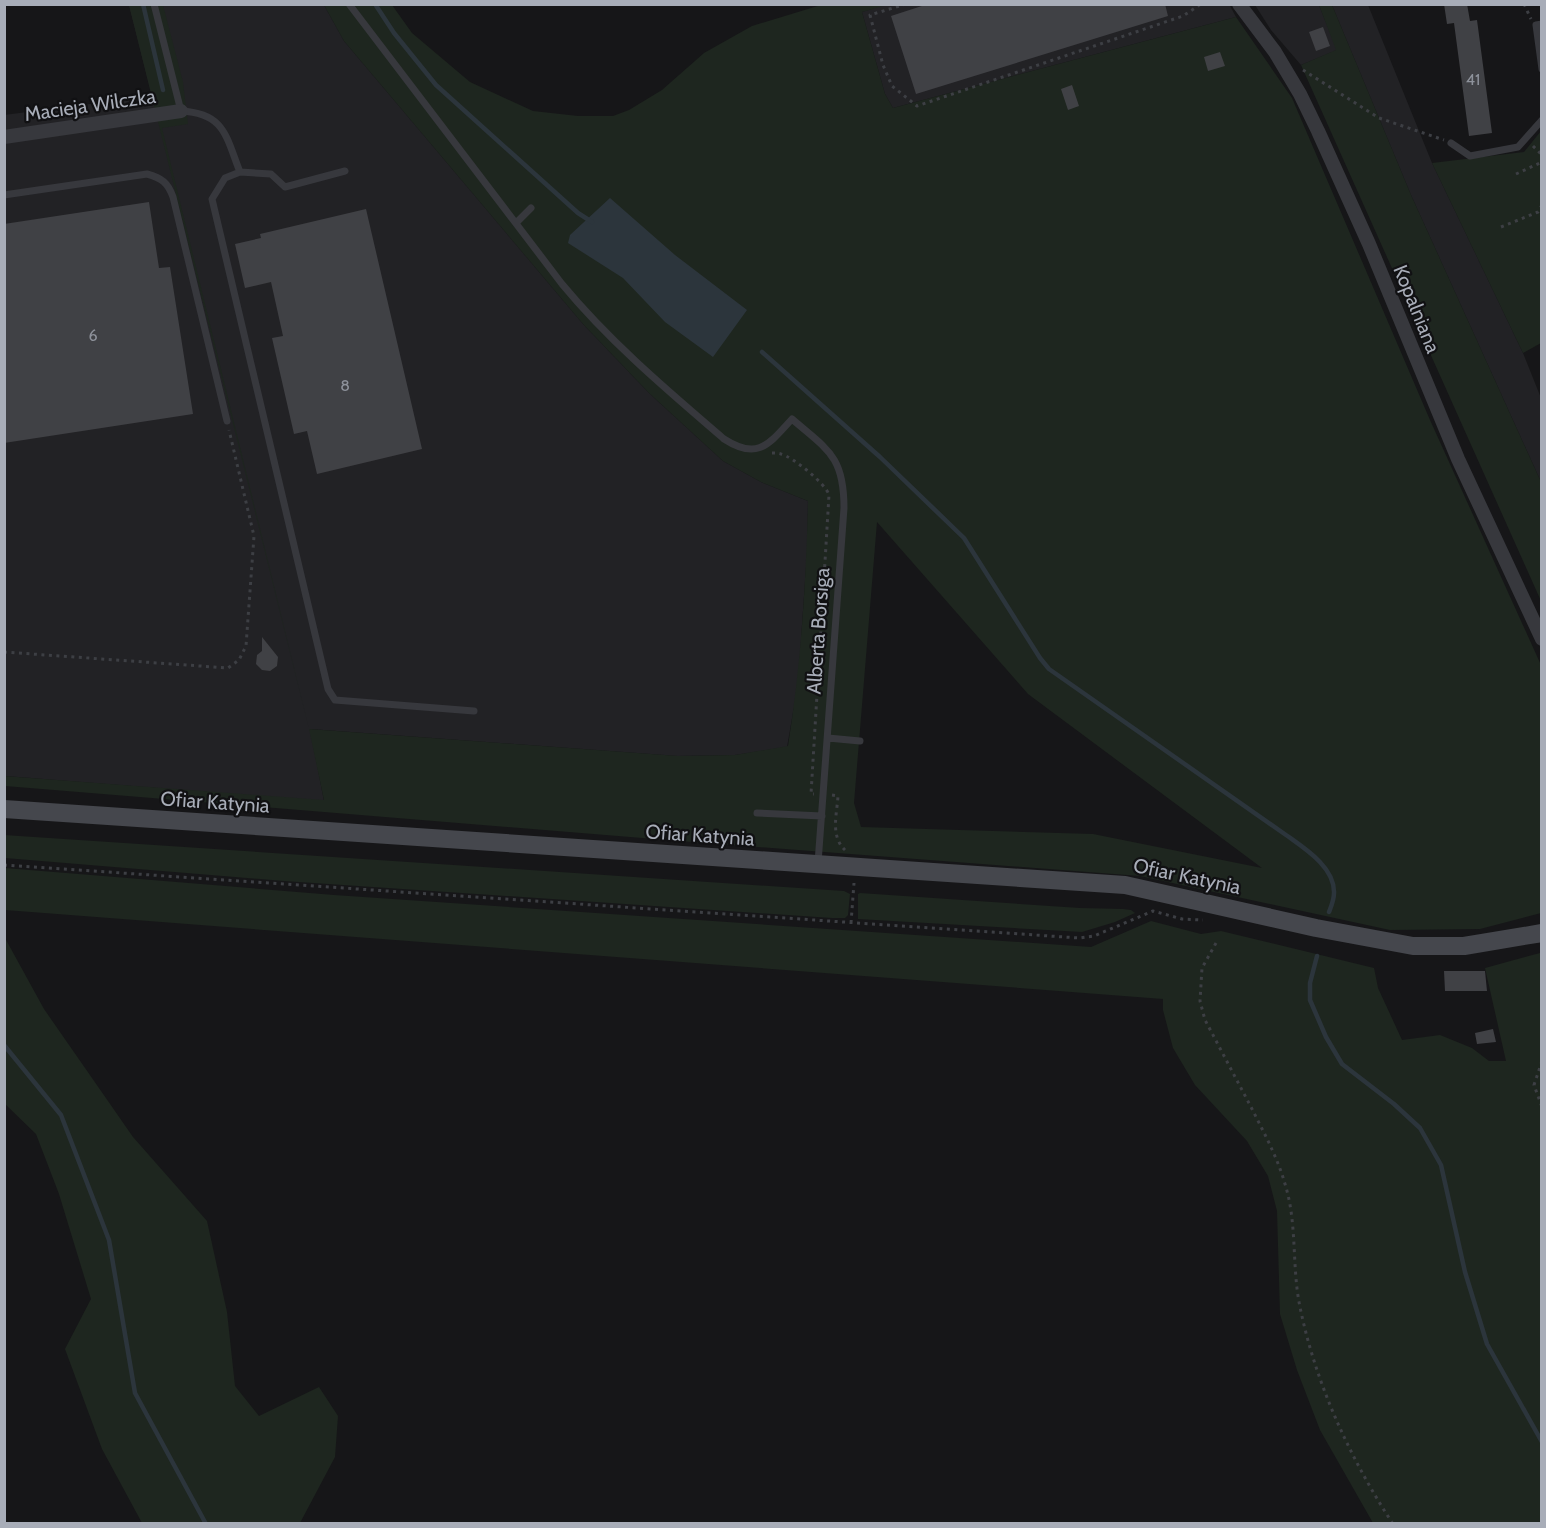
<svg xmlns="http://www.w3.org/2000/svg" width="1546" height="1528" viewBox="0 0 1546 1528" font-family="Cabin,sans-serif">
<rect width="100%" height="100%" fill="#161618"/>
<path fill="#222225" d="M887 4H1229L1236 17 893 108 885 94 862 12Z
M129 5H324L344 41 583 324 649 393 723 461 761 482 808 501 807 552 798 684 787 747 735 755 677 756 310 729 324 801 5 776 4 115 152 96Z
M1255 5H1319L1337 50 1301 65 1271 30Z
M1332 5H1368L1432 163 1523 353 1541 398V482L1411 195Z"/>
<path fill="#1e261f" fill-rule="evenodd" d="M129 5H163L183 82 188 124 162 128 309 729 678 756 735 755 788 746C801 665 806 584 808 501L761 482 723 461 649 393 583 324 344 41 324 5H392L412 33 470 82 533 111 578 116H613L629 110 662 90 704 53 752 26 821 5H887L862 12 885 94 893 108 1236 17 1292 98 1430 420 1541 665V913L1480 929 1390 930 1140 876 679 841 5 786 4 776 324 800 309 729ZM877 522 1028 694 1262 868 1093 834 861 827 854 803Z
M1319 5H1332L1411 195 1541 482V601L1301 65 1336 50Z
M1541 131V343L1523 353 1432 163 1524 152Z
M4 835 844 891 850 894 848 915 845 918H832L284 881 5 858Z
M5 868 334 895 1091 947 1151 921 1201 934 1221 931 1374 968 1378 988 1402 1040 1440 1035 1472 1048 1489 1061H1506L1485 968 1540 953 1542 958 1541 1523H1373L1320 1430 1297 1370 1280 1314 1277 1211 1268 1176 1247 1141 1195 1085 1173 1048 1163 1010V999L5 910Z
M860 893 1080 908 1123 909 1131 910 1135 913 1115 922 1082 932 858 919V894Z
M5 938 44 1009 133 1137 207 1221 227 1312 235 1386 259 1416 319 1387 338 1416 335 1457 300 1523H142L102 1449 65 1349 91 1299 59 1194 36 1134 5 1104Z"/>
<path fill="#2c353c" d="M610 198 675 255 747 310 713 357 665 322 623 278 568 243 570 235Z"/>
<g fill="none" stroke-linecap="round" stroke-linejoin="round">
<path stroke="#2c353c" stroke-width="4.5" d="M143 4 163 90
M375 4 394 33 436 85 578 213 592 222
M762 352 880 457 964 538 1040 658 1049 669 1286 835C1304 848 1335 867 1334 893 1334 900 1331 907 1329 912
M1317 956 1310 983V1000L1326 1037 1342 1064 1394 1104 1420 1128 1441 1165 1465 1272 1487 1344 1542 1442
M4 1045 61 1115 109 1240 135 1393 206 1524"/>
</g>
<path fill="#404145" d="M928 4H1165L1168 16 916 94 891 16Z
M1444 4H1467L1470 21 1477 20 1492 133 1469 136 1454 23 1447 24Z
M1323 27 1330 46 1316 51 1309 32Z
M1220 52 1225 66 1208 71 1204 57Z
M1072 85 1079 106 1068 110 1061 89Z
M149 202 159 268 170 267 193 414 4 443V224Z
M366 209 422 449 317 474 307 431 294 434 272 338 283 336 271 282 245 288 235 244 261 238 260 234Z
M262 637 278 657 277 666 270 671 262 670 256 664 257 655 262 651Z
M1444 971H1485L1487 991H1445Z
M1493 1029 1496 1042 1477 1044 1475 1033Z"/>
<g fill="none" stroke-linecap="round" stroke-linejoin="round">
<path stroke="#3d3f44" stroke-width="3" stroke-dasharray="3 4.5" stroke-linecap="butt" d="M906 4 870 15 883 65 892 86 917 106 1183 16 1201 4
M1524 4 1531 19
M1303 70 1379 118 1444 140
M1533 146 1542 155
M1516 174 1542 162
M1501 227 1538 212 1542 205
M772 453C775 453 778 453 781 454 793 457 826 484 829 495L811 794H814
M4 652 228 668 239 660 246 646 254 536 229 430
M832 795 838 796C837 814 830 836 845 850
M4 865 1079 938 1094 936 1153 911 1182 919 1203 920
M851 923 854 883
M1216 943 1202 968 1200 1001 1205 1020C1220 1048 1235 1077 1250 1105 1263 1131 1277 1156 1285 1184 1297 1222 1292 1263 1299 1302 1314 1380 1349 1457 1393 1524
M1542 1061 1534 1085 1542 1107"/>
<path stroke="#37383d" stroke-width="7" d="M154 4 181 111C225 113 226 137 240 172L225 178 212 199 328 689 335 700 474 711
M349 4 562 284C610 342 667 390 724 439 758 461 769 444 792 419 828 450 844 456 844 508L818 863
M1542 24 1536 25 1542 69
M1451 143 1470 156 1518 147 1542 120
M240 172 271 174 285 187 345 171
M4 195 147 174C162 178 168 183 173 197L227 421
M516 223 531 208
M828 738 860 741
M757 813 822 816"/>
<path stroke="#37383d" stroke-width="14" d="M1239 4 1275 52 1300 94 1318 131 1369 244 1458 459 1542 639
M4 137 181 111"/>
<path stroke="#45474d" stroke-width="18" d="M4 809 1125 885 1316 928 1413 946H1464L1542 933"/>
</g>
<g text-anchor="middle" stroke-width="4.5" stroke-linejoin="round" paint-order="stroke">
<g font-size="16" fill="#8e929b">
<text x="1473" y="85">41</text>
<text x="93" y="341">6</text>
<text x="345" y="391">8</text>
</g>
<g font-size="20" fill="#a8adb8" stroke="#111113">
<text transform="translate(90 105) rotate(-8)" y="7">Macieja Wilczka</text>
<text transform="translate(1417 309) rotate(68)" y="7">Kopalniana</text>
<text transform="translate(818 631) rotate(-86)" y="7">Alberta Borsiga</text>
<text transform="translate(215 802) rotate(4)" y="7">Ofiar Katynia</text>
<text transform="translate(700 835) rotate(4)" y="7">Ofiar Katynia</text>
<text transform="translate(1187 876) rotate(12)" y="7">Ofiar Katynia</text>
</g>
</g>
<rect width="1546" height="1528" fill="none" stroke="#a8adb8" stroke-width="12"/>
</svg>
